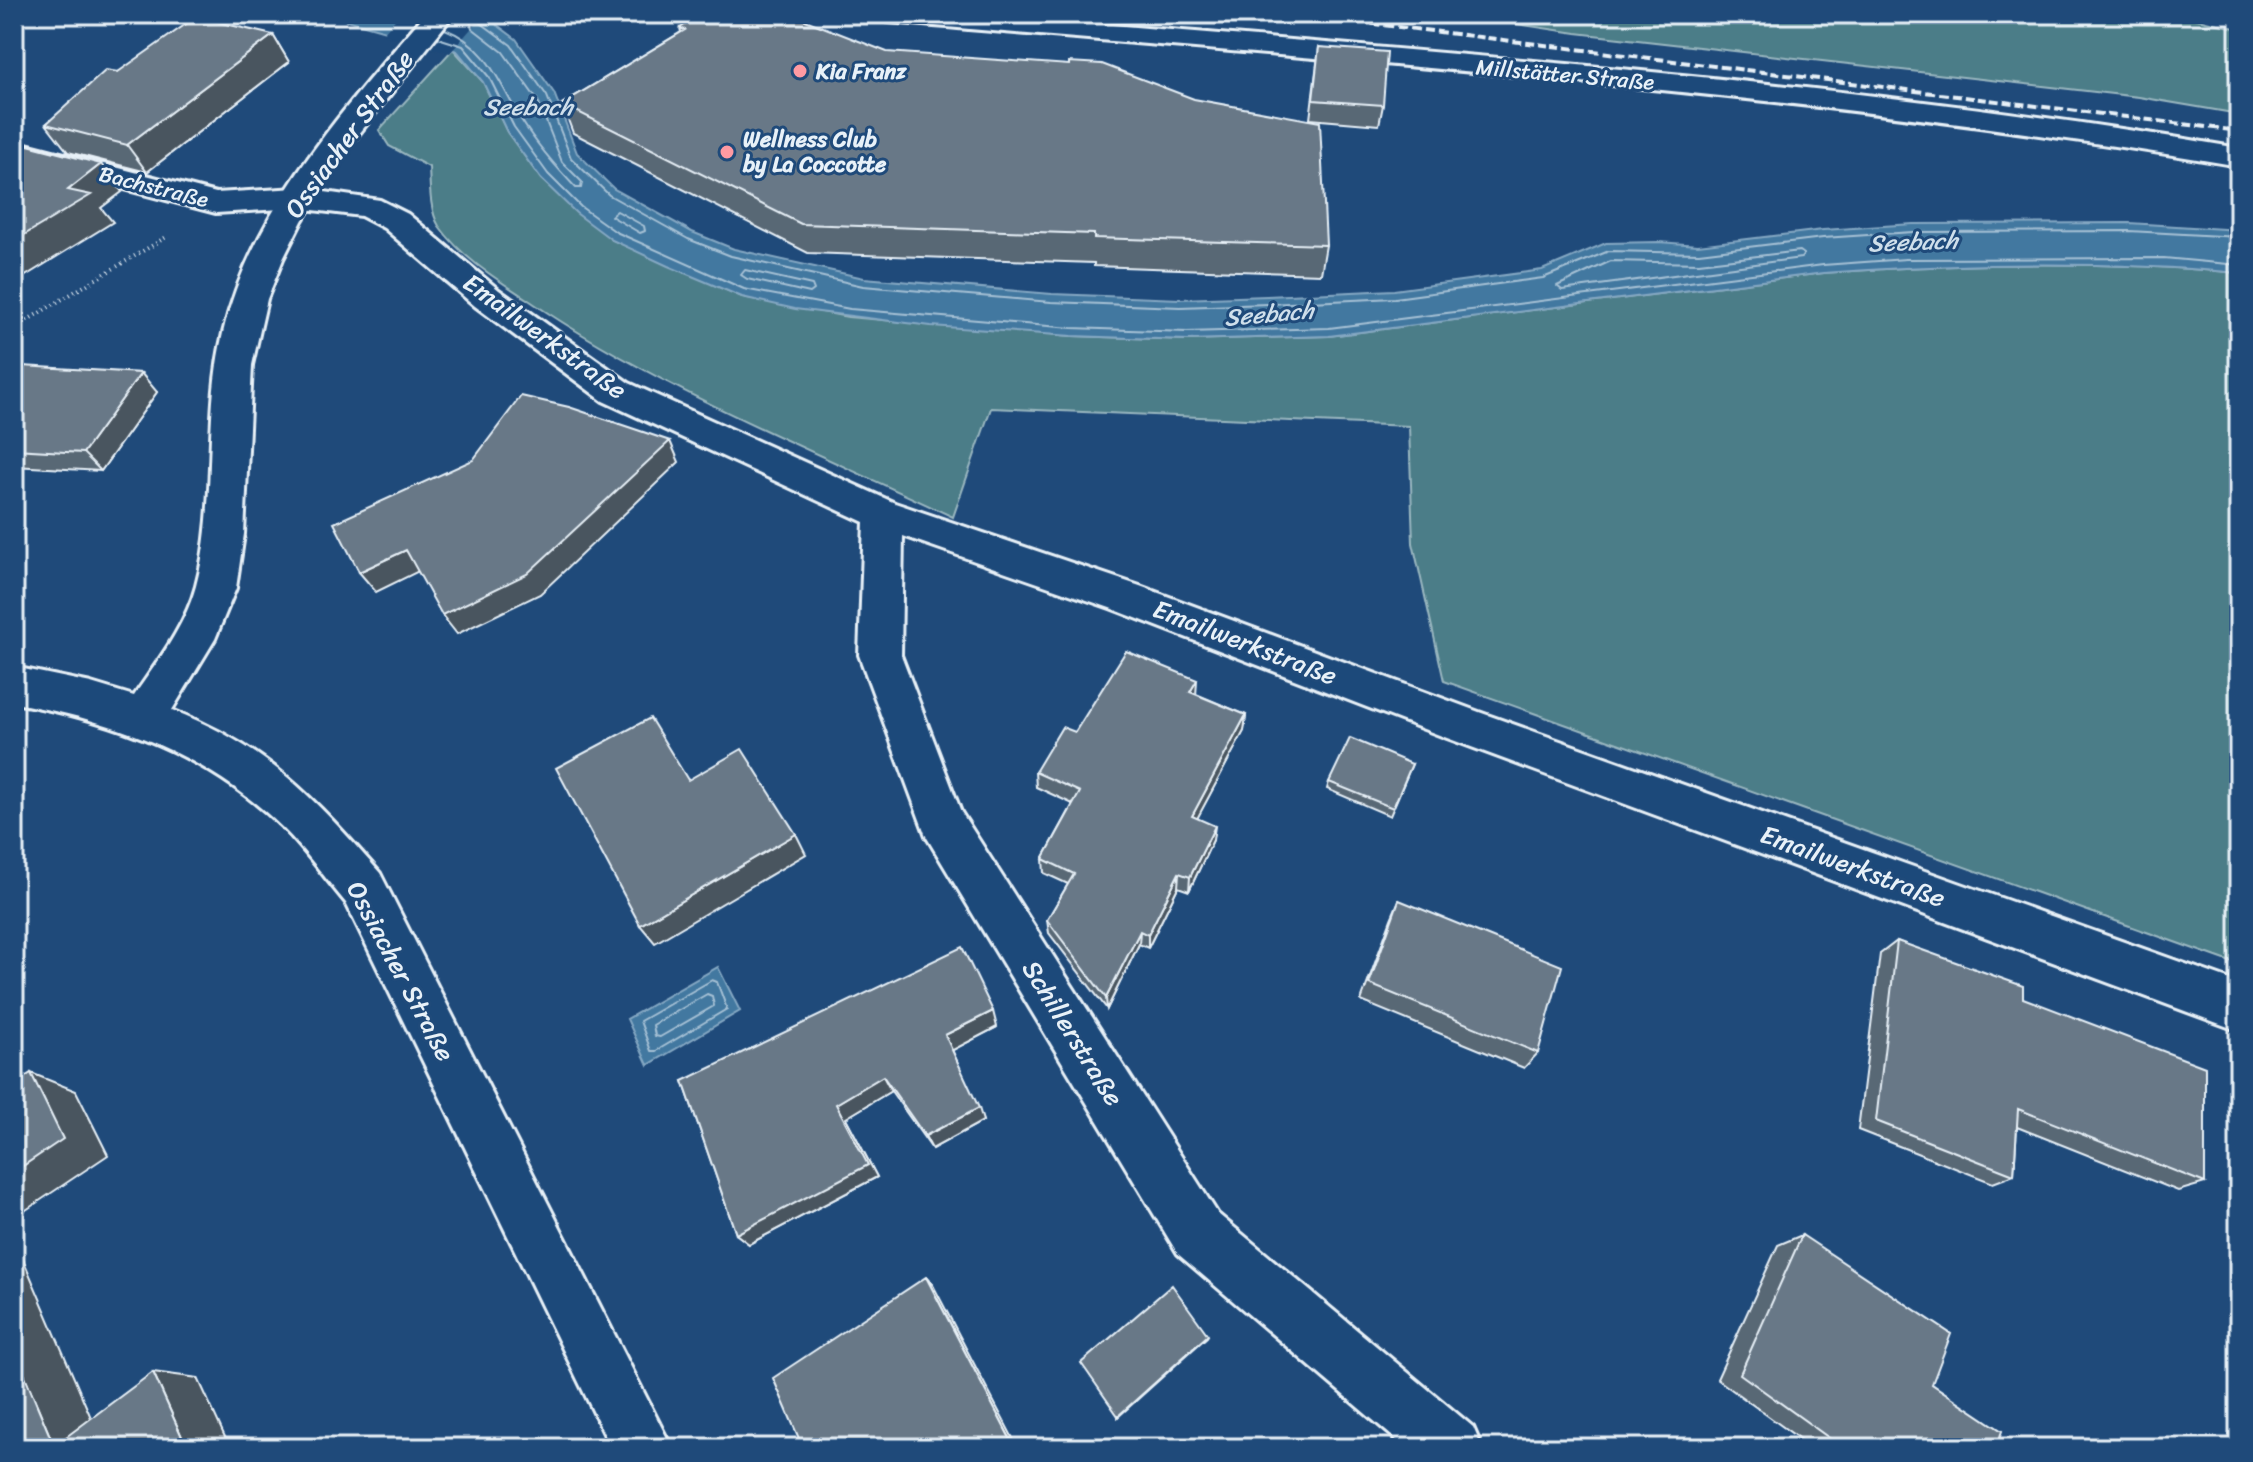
<svg xmlns="http://www.w3.org/2000/svg" width="2253" height="1462" viewBox="0 0 2253 1462" font-family="Sriracha,sans-serif">
<rect width="100%" height="100%" fill="#1f4a7a"/>
<filter id="ink" filterUnits="userSpaceOnUse"><feTurbulence type="fractalNoise" baseFrequency=".0125" numOctaves="2"/><feDisplacementMap in="SourceGraphic" scale="16" xChannelSelector="R" yChannelSelector="G"/><feConvolveMatrix kernelMatrix="1 2 1 2 8 2 1 2 1" color-interpolation-filters="sRGB"/></filter>
<g filter="url(#ink)">
<path fill="#4c7d88" stroke="#9ab7c0" stroke-width="2" d="M1450 14H2177L2239 29V114L2139 97 1576 33Z
M453 49 483 82 507 132 541 179 612 240 742 297 848 317 1072 336 1187 340 1329 336 1824 273C1962 263 2101 260 2239 273V965L1444 681 1413 543 1409 426 991 408 953 517C810 449 658 389 527 299 495 278 462 258 439 226 429 210 430 184 429 167L389 146 379 130Z"/>
<path fill="#4378a0" stroke="#85a8c3" stroke-width="2" d="M307 14H477L489 19 516 39 554 93 577 153 614 189 692 232 734 249 864 278 1052 294 1180 299 1267 296 1394 290 1542 270 1606 243 1659 242 1698 245 1823 230 1913 224 2129 223 2239 230V273C2101 260 1962 263 1824 273L1329 336 1187 340 1072 336 931 326 795 309 742 297 668 266 612 240 576 213 541 179 507 132 483 82 457 51 343 19Z
M718 967 740 1011 648 1065 627 1019Z"/>
<path fill="#1f4a7a" d="M400 14H484L450 53 382 34Z"/>
<g fill="none" stroke-linecap="round" stroke-linejoin="round">
<path stroke="#a6c1d5" stroke-width="2" d="M478 14 481 23 511 45 547 96 571 158 609 195 688 239 731 256 863 286 1051 302 1180 307 1268 304 1395 298 1543 278 1609 251 1699 253 1823 238 1913 232 2129 231 2239 237
M445 29C489 46 499 84 522 121 537 145 556 167 576 188H581L582 182 562 162 538 101 503 52 472 28 468 14
M438 38 463 46 489 77 514 127 548 174 581 207 616 232 744 289 850 309 1072 328 1187 332 1329 328 1823 265 1906 259 2164 258 2239 265
M617 211 644 226 645 231 640 233 611 216Z
M1800 251 1804 254 1801 258 1562 290 1557 286 1611 261 1699 263Z
M745 270 812 285 814 290 810 293 747 279 741 275Z
M712 980 717 982 727 1009 656 1051H651L640 1021Z
M707 994 712 996 714 1006 660 1037 655 1036 653 1025Z"/>
<g stroke="#e8f1f8" stroke-width="6">
<path id="street" d="M14 141 216 193 297 188 380 200 408 214 499 290 629 383 895 503 1140 586 1479 712 2239 983V1031L1447 738 1110 608 903 536 901 655 961 812 1218 1214 1473 1427 1482 1448H1406L1178 1254 926 836 859 655 864 522 603 401 475 306 384 228 361 216 297 208 216 213 14 160Z"/>
</g>
<g stroke="#e8f1f8" stroke-width="6">
<path id="secondary" d="M425 14H454L344 153 302 221 283 259 267 299 252 365 244 534 236 588 215 639 172 710C268 747 314 798 380 873L672 1448H611L346 903C325 878 306 851 283 828 209 755 114 720 14 703V667L91 683 134 696C157 662 185 627 196 586 218 504 203 416 223 333 252 210 345 108 425 14Z
M875 14H985C1403 51 1825 77 2239 148V166C1793 90 1339 62 889 22L879 20Z"/>
</g>
<path stroke="#e8f1f8" stroke-width="4" stroke-dasharray="1 4" stroke-linecap="butt" d="M14 328 168 236"/>
<use href="#street" fill="#1f4a7a" fill-rule="evenodd"/>
<use href="#secondary" fill="#1f4a7a" fill-rule="evenodd"/>
<path stroke="#e8f1f8" stroke-width="4" stroke-dasharray="9 4" stroke-linecap="butt" d="M1294 14 2239 131"/>
</g>
<path fill="#596774" stroke="#e8f1f8" stroke-width="2" d="M680 28 1326 245 1321 274 1094 266V263L808 253 573 133 562 104 681 32Z
M273 35 289 62 147 172 68 152 46 124 118 72Z
M1319 47 1383 105 1379 125 1310 119Z
M14 376 157 392 101 471 14 466Z
M1196 694 1246 715 1244 731 1197 818 1213 840 1189 891 1178 887 1148 948 1139 944 1107 1009 1049 933 1047 920 1068 884 1044 873 1043 859 1073 804 1036 787 1035 772 1075 732Z
M1412 764 1390 816 1327 789 1329 782Z
M1399 900 1538 1053 1524 1068 1361 1001 1391 919Z
M1897 941 2023 998 2205 1183 2178 1191 2017 1127 2014 1175 1993 1183 1858 1130 1880 954Z
M997 1027 952 1050 983 1121 932 1149 891 1091 846 1118 877 1177 749 1244 736 1234 683 1081Z
M1802 1235 1932 1384 1996 1448H1812L1717 1379 1778 1245Z"/>
<path fill="#49545e" stroke="#e8f1f8" stroke-width="2" d="M273 35 289 62 147 172 127 145Z
M101 164 122 192 101 208 113 222 14 283V241L68 190Z
M141 373 157 392 101 471 83 453Z
M670 441 679 462 540 594 457 634 442 615Z
M406 550 421 570 376 592 359 572Z
M1197 680 1196 696 1190 692Z
M1246 715 1244 731 1191 830 1192 816Z
M1215 826 1213 840 1189 891 1190 877Z
M796 834 806 854 655 943 640 925Z
M1179 873 1178 887 1148 948V935Z
M1140 931 1139 944 1107 1009 1106 998Z
M993 1011 997 1027 951 1051 945 1035Z
M31 1073 76 1091 108 1155 14 1218V1172Z
M883 1076 891 1091 846 1118 877 1177 749 1244 736 1234 836 1104Z
M979 1108 983 1121 932 1149 925 1136Z
M14 1238 104 1448 54 1446 14 1350Z
M926 1277 933 1285 1018 1448H1015Z
M1208 1335 1207 1337 1118 1417V1416Z
M153 1372 198 1378 230 1448H187Z"/>
<path fill="#687887" stroke="#e8f1f8" stroke-width="2" d="M702 14H790L887 52 1069 65V62L1102 64 1194 99 1320 122 1326 245 1094 238V234L801 224 562 104 685 30 680 28Z
M196 17 273 35 127 145 46 124 106 70 118 72Z
M1319 47 1387 52 1383 105 1313 100Z
M24 144 101 164 68 190 91 195 14 241V153Z
M22 366 141 373 83 453 14 449V376Z
M521 396 569 407 670 441 527 574 442 615 406 550 359 572 334 523 473 460Z
M1126 651 1197 680 1190 692 1246 715 1192 816 1215 826 1190 877 1179 873 1148 935 1140 931 1106 998 1047 920 1074 874 1043 859 1080 792 1035 772 1062 727 1075 732Z
M650 718 688 780 742 749 796 834 640 925 556 768Z
M1350 738 1412 764 1393 808 1329 782Z
M1399 900 1562 966 1538 1053 1369 984Z
M1897 941 2023 986V998L2205 1067V1183L2018 1109 2014 1175 1876 1121Z
M962 947 993 1011 945 1035 979 1108 925 1136 883 1076 836 1104 868 1165 736 1234 683 1081Z
M31 1073 63 1139 14 1172V1084Z
M1802 1235 1951 1334 1932 1384 2002 1431 1996 1448H1843L1740 1374Z
M926 1277 1015 1448H803L773 1378Z
M1172 1285 1208 1335 1118 1416 1081 1363Z
M14 1350 54 1446 153 1372 187 1448H14Z"/>
</g>
<g fill="#ff9aa2" stroke="#1f4a7a" stroke-width="3">
<circle cx="800" cy="71" r="8"/>
<circle cx="727" cy="152" r="8"/>
</g>
<g text-anchor="middle" stroke-width="6" stroke-linejoin="round" paint-order="stroke">
<g font-size="22" font-weight="bold" fill="#e8f1f8" stroke="#1f4a7a" text-anchor="start">
<text x="816" y="79">Kia Franz</text>
<text x="743" y="147">Wellness Club<tspan x="743" dy="25">by La Coccotte</tspan></text>
</g>
<g font-size="22" fill="#e8f1f8" stroke="#1f4a7a">
<text transform="translate(1565 74) rotate(5)" y="8">Millstätter Straße</text>
<text transform="translate(154 186) rotate(14)" y="8">Bachstraße</text>
</g>
<g font-size="24" font-style="italic" fill="#cfdfeb" stroke="#1f4a7a">
<text x="528" y="115">Seebach</text>
<text transform="translate(1913 242) rotate(-2)" y="8">Seebach</text>
<text transform="translate(1269 314) rotate(-5)" y="8">Seebach</text>
</g>
<g font-size="26" fill="#e8f1f8" stroke="#1f4a7a">
<text transform="translate(349 134) rotate(-54)" y="9">Ossiacher Straße</text>
<text transform="translate(545 336) rotate(36)" y="9">Emailwerkstraße</text>
<text transform="translate(1245 642) rotate(21)" y="9">Emailwerkstraße</text>
<text transform="translate(1853 866) rotate(20)" y="9">Emailwerkstraße</text>
<text transform="translate(401 971) rotate(62)" y="9">Ossiacher Straße</text>
<text transform="translate(1073 1033) rotate(58)" y="9">Schillerstraße</text>
</g>
</g>
<rect width="2253" height="1462" fill="none" stroke="#1f4a7a" stroke-width="48"/>
<rect x="24" y="24" width="2205" height="1414" fill="none" stroke="#e8f1f8" stroke-width="3" filter="url(#ink)"/>
</svg>
